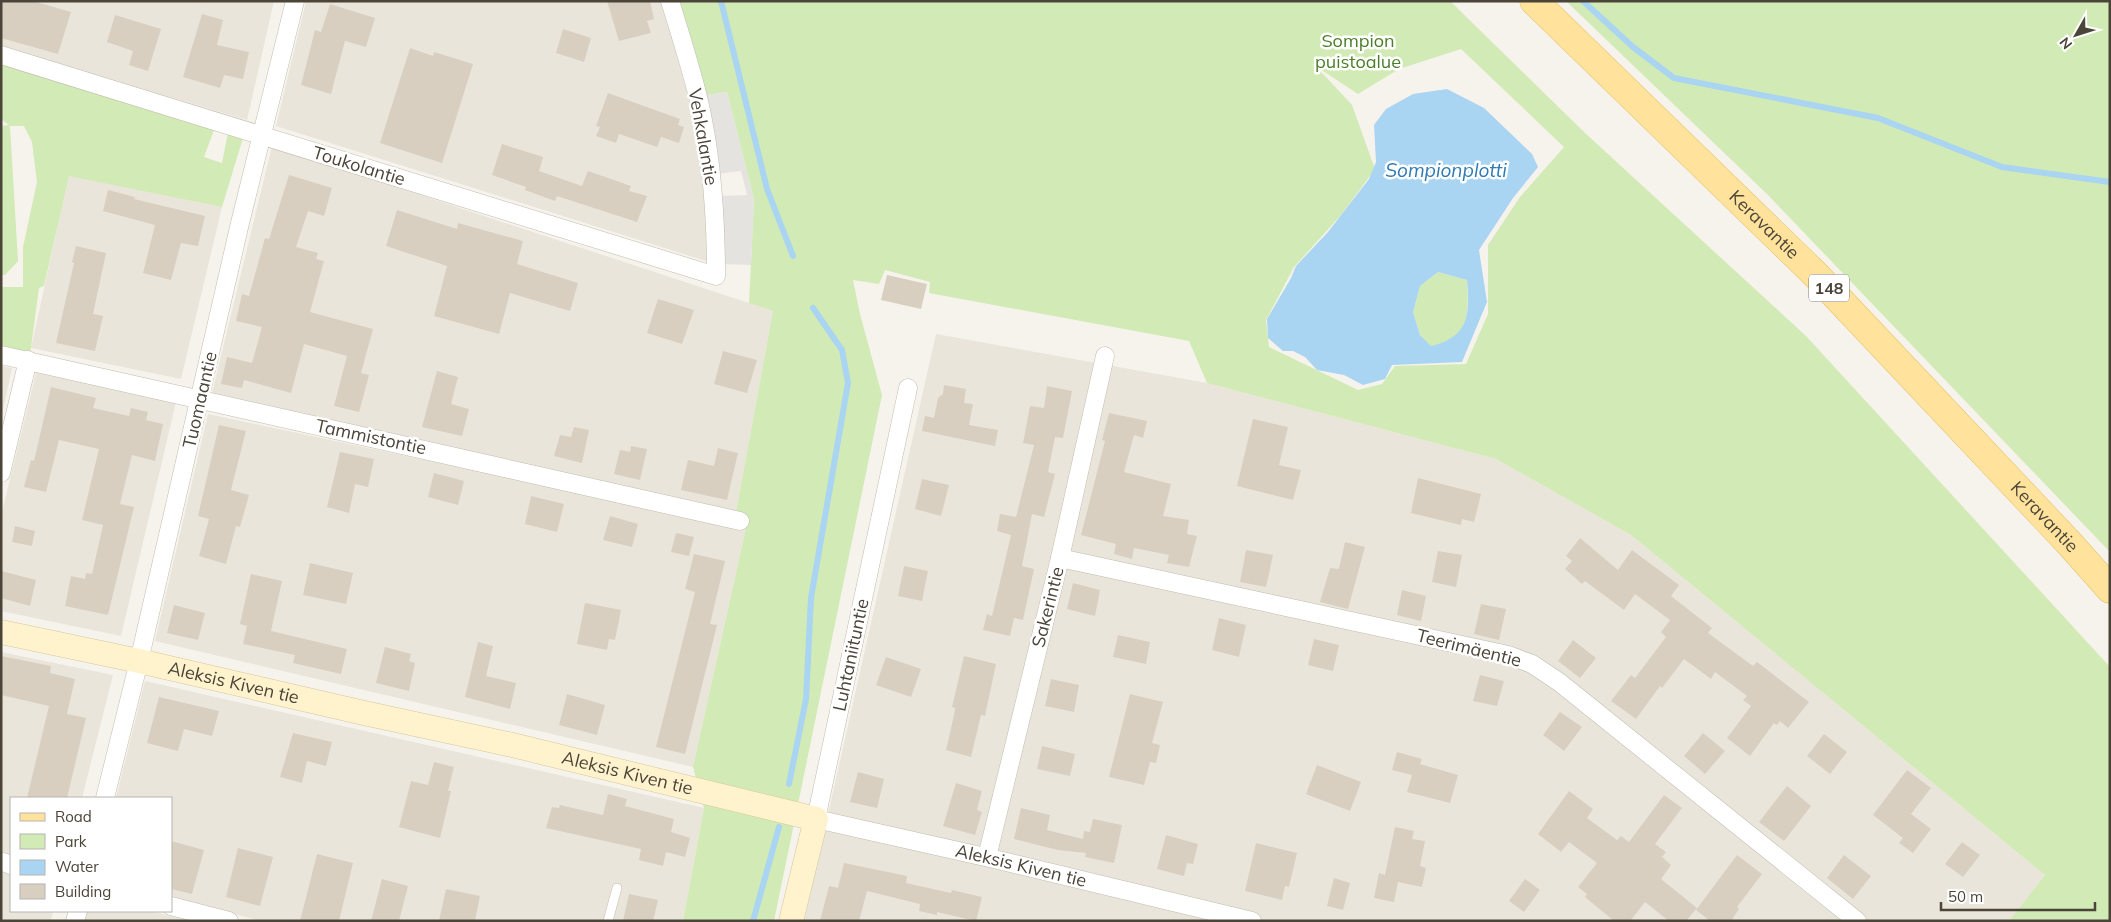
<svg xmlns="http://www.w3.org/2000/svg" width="2111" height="922" viewBox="0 0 2111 922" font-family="Mulish,sans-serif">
<rect width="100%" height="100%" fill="#f6f3ec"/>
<path fill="#eae5da" d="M1 1H274L247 120 1 46Z
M306 1H662L705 159 709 262 276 126Z
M272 146 773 311 736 512 212 393Z
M69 175 222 207 181 379 31 348Z
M936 334 1207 383 1496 459 1631 535 2045 875 2009 921H804Z
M1 366 12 368 1 420Z
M37 369 176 402 121 636 1 611V516Z
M208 414 746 528 693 767 155 641Z
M1 652 113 675 82 798H11V856L1 853Z
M145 681 704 808 683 921H262L171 898V798H116Z
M1 870 11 873V911H53L51 921H1Z
M87 911H150L190 921H84Z"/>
<path fill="#d2eab5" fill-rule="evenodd" d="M677 1H1450L1584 132 1806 336 2110 667V921H2009L2045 875 1631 535 1496 459 1207 383 1189 341 929 293 930 282 885 270 879 284 853 280 860 314 882 395 774 921H683L704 808 693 767 746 528 736 512 773 311 749 303 754 200 727 92 700 96ZM1461 49 1564 147 1520 197 1488 245V314L1466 364 1395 366 1382 384 1358 390 1269 347 1266 320 1294 267 1341 215 1375 169 1352 105 1326 77 1311 63 1358 94 1399 69Z
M1566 1H2110V552L1767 194Z
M1 55 214 130 204 157 222 163 228 133 243 138 222 207 69 176 44 286 39 288 30 355 1 349V287H23V247L37 182 32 142 24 126H10L18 261 5 275H1V126L9 125 1 119Z
M1438 272 1467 280C1469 315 1470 337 1431 347L1420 335 1413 312 1420 286Z"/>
<path fill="#e5e3e0" d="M727 92 754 200 751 265 721 264 718 196 747 195 741 171 716 174 700 96Z"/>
<path fill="#a9d4f2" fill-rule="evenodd" d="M1447 89 1484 108 1532 154 1538 167 1513 198 1479 250 1487 302 1462 362 1392 365 1385 379 1363 385 1344 375 1317 370 1305 357 1293 351H1283L1268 338 1267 319 1291 278 1296 266 1328 232 1369 179 1376 162 1374 125 1386 109 1413 94ZM1438 272 1467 280C1470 314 1469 337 1431 346L1420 335 1413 312 1420 286Z"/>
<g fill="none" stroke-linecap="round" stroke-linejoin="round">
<path stroke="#a9d4f2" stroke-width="6" d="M721 1 767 189 793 256
M1583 1 1633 47 1674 78 1878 118 2002 167 2110 182
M789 784 806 699 811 598 848 383 842 350 813 308
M753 921 779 827"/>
</g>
<path fill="#d8cfc1" d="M1 1H33L71 12 58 54 1 38Z
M607 1H650L654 19 647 21 651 33 619 41Z
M330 4 375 18 366 47 345 41 331 94 301 85 315 30 321 32Z
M202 14 223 20 217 45 249 52 243 79 224 75 220 88 183 77Z
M115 15 161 29 148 71 129 65 133 51 107 42Z
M563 29 591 38 584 62 556 53Z
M410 48 433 56 434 52 473 64 442 163 380 143Z
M608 93 680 119 678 125 684 127 679 143 661 137 657 147 619 134 616 143 596 136 600 127 596 126Z
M502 144 543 157 539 171 582 186 588 171 631 186 629 191 647 196 637 222 557 196 555 201 525 190 526 187 492 175Z
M289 175 332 188 324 216 308 211 296 247 318 253 316 259 324 261 310 312 373 329 361 373 369 375 359 412 334 406 347 356 304 344 291 393 244 380 242 388 221 384 227 357 252 363 262 327 236 321 242 294 249 296 265 238 269 239Z
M108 190 135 197 134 199 205 216 198 246 181 243 171 280 143 273 155 225 103 211Z
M397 210 457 229 458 223 523 241 517 264 578 283 570 311 510 293 499 334 434 316 447 266 386 246Z
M76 246 106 253 93 314 103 316 95 351 56 343 74 263 72 262Z
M887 275 927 284 921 309 881 300Z
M658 299 694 310 682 344 647 333Z
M723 351 757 360 747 393 714 384Z
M437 371 458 377 451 404 469 409 462 436 422 427Z
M944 385 966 389 964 403 973 404 969 425 998 430 995 446 922 431 925 416 934 418 938 398 943 394Z
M1047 386 1072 391 1063 438 1055 437 1048 472 1055 474 1044 517 1032 514 1022 566 1034 569 1023 620 1014 618 1010 636 983 630 987 614 992 616 1011 535 997 531 1000 514 1016 517 1034 445 1023 443 1030 406 1044 408Z
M51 387 96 398 93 408 129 416 131 408 148 412 146 420 163 424 155 461 132 455 120 504 134 507 108 615 65 606 71 576 85 579 86 573 92 574 103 525 82 520 99 449 59 440 46 492 24 487 31 460 34 461Z
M1109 413 1147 421 1143 438 1134 435 1124 472 1171 484 1163 516 1189 520 1187 534 1197 536 1189 567 1167 563 1169 555 1134 548 1132 559 1114 554 1116 544 1081 535 1105 441 1102 440Z
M1253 419 1288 427 1279 465 1301 470 1293 500 1237 486Z
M219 425 246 431 231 490 249 495 240 527 236 526 226 564 199 556 209 519 198 516Z
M574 427 589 430 582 463 554 456 560 435 571 437Z
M631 446 647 449 640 480 614 474 620 450 630 452Z
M718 448 738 453 727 500 681 490 688 460 714 466Z
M340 452 374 459 368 487 355 484 349 513 327 507Z
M434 473 464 481 458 505 428 497Z
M1418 478 1481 494 1474 522 1462 519 1461 525 1411 513Z
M922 479 949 485 941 516 915 509Z
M531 496 564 504 557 532 525 524Z
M610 516 638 524 632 547 603 540Z
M15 526 35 531 32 546 12 542Z
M676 533 694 537 689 556 671 552Z
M1580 538 1618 570 1632 550 1679 585 1671 596 1712 628 1708 633 1753 666 1757 662 1809 702 1788 728 1780 721 1777 725 1774 723 1750 756 1727 738 1751 706 1743 700 1747 696 1715 672 1711 679 1684 659 1662 688 1660 686 1636 719 1611 701 1631 675 1635 678 1666 637 1661 632 1670 620 1635 594 1624 610 1585 581 1582 584 1565 569 1572 561 1566 556Z
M1345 542 1365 547 1348 609 1320 602 1330 568 1339 569Z
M1246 550 1273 555 1266 587 1240 582Z
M1438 551 1462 555 1456 587 1432 582Z
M694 554 725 561 710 624 717 625 685 754 656 747 695 592 685 589Z
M310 563 353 573 346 604 303 595Z
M904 566 928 571 922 601 898 596Z
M1 571 36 580 30 606 1 598Z
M251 574 282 581 271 631 347 649 341 674 293 663 295 655 243 644 247 626 240 624Z
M1073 583 1100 590 1095 616 1067 609Z
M1402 590 1426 596 1421 621 1397 615Z
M585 603 621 610 615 640 609 639 607 650 577 644Z
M1481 604 1506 609 1499 640 1474 634Z
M174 605 205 613 198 640 167 633Z
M1219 618 1246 625 1239 657 1212 650Z
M1118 635 1150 642 1146 664 1113 657Z
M1314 639 1339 645 1333 671 1308 665Z
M1573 640 1596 658 1580 678 1558 661Z
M478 642 493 646 486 676 516 683 510 709 465 697Z
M385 647 411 654 409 661 415 663 409 691 376 683Z
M1 656 51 666 50 673 75 679 67 714 86 718 67 798H27L49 706 1 695Z
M964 656 996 664 985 716 981 715 971 757 946 750 954 715 955 708 952 707Z
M886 657 921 669 911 697 876 685Z
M1480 675 1504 681 1497 706 1473 701Z
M1051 679 1079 685 1074 712 1045 706Z
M567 694 605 705 597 735 559 725Z
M1130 694 1163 702 1152 743 1160 745 1156 763 1150 762 1144 785 1109 777Z
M159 697 219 711 212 736 184 729 178 751 147 743Z
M1560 712 1582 727 1564 751 1543 735Z
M293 733 332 742 326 766 307 761 302 783 280 777Z
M1703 733 1725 751 1705 774 1684 756Z
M1824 734 1847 752 1830 774 1807 756Z
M1042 746 1075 754 1070 776 1037 769Z
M1397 752 1422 759 1420 764 1458 775 1450 803 1407 792 1412 775 1392 770Z
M434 762 454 767 448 791H451L440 838 399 827 411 781 428 785Z
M1317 765 1361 782 1350 811 1306 794Z
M1907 770 1931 788 1911 814 1931 829 1913 853 1899 843 1903 838 1873 815Z
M858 772 884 779 877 808 850 802Z
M956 783 982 791 977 810 982 812 975 835 943 826Z
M1787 786 1811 806 1784 841 1759 822Z
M1569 791 1593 809 1587 818 1617 840 1621 836 1629 842 1664 795 1682 808 1655 844 1666 852 1662 857 1671 865 1661 879 1697 908 1686 921H1669L1645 902 1630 921H1614L1585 897 1587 894 1578 887 1597 863 1569 842 1561 852 1538 834Z
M608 794 627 799 625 806 674 819 671 832 690 838 685 857 666 852 663 866 639 860 641 849 546 828 552 807 559 808 560 805 603 815Z
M1021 808 1050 815 1047 830 1083 839 1084 831 1090 832 1093 819 1122 825 1114 863 1085 857 1086 853 1058 850 1014 839Z
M1395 827 1414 831 1412 839 1425 841 1420 866 1426 868 1422 887 1398 882 1394 902 1374 898 1379 873 1385 875Z
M1166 835 1198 844 1193 864 1187 863 1184 876 1157 869Z
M171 841 204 850 192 894 171 889Z
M1962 842 1980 855 1963 877 1945 864Z
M1256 843 1297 853 1289 887 1285 886 1282 900 1245 891Z
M238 848 273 857 260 906 226 897Z
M317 854 353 863 339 921H300Z
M1737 855 1762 874 1737 907 1739 909 1731 921H1710L1696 910Z
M1844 855 1871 876 1853 899 1827 878Z
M844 863 907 876 906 883 951 893 952 890 982 897 976 921 937 912V915L919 911 920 904 867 891 859 921H820L829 886 838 888Z
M1334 878 1350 883 1343 910 1327 906Z
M382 879 408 886 399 921H371Z
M1525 879 1540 890 1524 912 1509 901Z
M446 889 480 896 475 921H439Z
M629 894 658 900 653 921H623Z"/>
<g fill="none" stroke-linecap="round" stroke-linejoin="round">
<g stroke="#c2bbae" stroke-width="10">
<path id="lane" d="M608 921 617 888"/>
</g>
<g stroke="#c2bbae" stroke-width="19">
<g id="street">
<path d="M1 55 716 276C716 217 712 155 698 97 690 65 680 33 670 1"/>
<path d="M1 355 740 521"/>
<path id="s1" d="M908 388 816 819 994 859 1252 921"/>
<path d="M1 473 28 360"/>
<path d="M1060 558 1508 655 1532 664 1559 682 1857 921"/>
<path d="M105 798 139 661 240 223 295 1"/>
<path d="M987 857 1060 558 1105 356"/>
<path d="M3 862 11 865"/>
<path d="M171 906 229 921"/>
<path d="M75 921 78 911"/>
</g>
</g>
<g stroke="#d6c79b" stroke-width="25">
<g id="secondary">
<path id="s2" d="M1 632 139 661 364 713 508 744 816 819 791 921"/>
</g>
</g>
<g stroke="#e6c16a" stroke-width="29">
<g id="primary">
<path id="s3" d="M1534 1 1817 276 2070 544 2110 589"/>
</g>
</g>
<use href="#lane" stroke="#fff" stroke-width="9"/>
<use href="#street" stroke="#fff" stroke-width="18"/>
<use href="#secondary" stroke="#fff3cd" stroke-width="24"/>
<use href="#primary" stroke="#ffe39c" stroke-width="28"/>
</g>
<g text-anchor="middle" stroke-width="5" stroke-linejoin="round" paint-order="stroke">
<rect fill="#fff" stroke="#817c74" stroke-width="1" x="1809" y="274.5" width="40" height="27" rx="4"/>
<g font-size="16" font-weight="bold" fill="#4b4439">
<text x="1829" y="294">148</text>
</g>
<g font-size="18" fill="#4a7f2a" stroke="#fff">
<text x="1358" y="47">Sompion<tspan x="1358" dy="21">puistoalue</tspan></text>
</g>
<g font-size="18" fill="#4b4439" stroke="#fff">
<text transform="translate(703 137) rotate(80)" y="6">Vehkalantie</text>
<text transform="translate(359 166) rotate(17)" y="6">Toukolantie</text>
<text dy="6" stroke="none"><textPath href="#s3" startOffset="321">Keravantie</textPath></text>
<text transform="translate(200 400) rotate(-77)" y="6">Tuomaantie</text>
<text transform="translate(371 437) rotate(12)" y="6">Tammistontie</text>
<text dy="6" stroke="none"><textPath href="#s3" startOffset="726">Keravantie</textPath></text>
<text transform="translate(1048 607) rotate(-76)" y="6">Sakerintie</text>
<text transform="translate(1469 648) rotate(14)" y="6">Teerimäentie</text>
<text transform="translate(851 655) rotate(-78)" y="6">Luhtaniituntie</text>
<text dy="6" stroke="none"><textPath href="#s2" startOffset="238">Aleksis Kiven tie</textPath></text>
<text dy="6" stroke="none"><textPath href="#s2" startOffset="642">Aleksis Kiven tie</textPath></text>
<text dy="6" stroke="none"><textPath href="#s1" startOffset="651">Aleksis Kiven tie</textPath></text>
</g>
<g font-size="19" font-style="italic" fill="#2e7ab2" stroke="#fff">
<text x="1446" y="177">Sompionplotti</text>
</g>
</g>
<rect width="2111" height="922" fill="none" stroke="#4b4439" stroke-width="5"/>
<rect x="10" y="797" width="162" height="115" fill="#ffffff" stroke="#b7b4b0"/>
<rect x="20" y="813" width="25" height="8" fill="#ffe39c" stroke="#b7b4b0"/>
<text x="55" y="822" font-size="15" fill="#4b4439">Road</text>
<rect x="20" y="834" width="25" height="15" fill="#d2eab5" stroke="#b7b4b0"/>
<text x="55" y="847" font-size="15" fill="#4b4439">Park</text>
<rect x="20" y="860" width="25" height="15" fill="#a9d4f2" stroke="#b7b4b0"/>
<text x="55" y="872" font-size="15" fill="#4b4439">Water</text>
<rect x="20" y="884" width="25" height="15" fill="#d8cfc1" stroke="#b7b4b0"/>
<text x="55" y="897" font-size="15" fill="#4b4439">Building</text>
<g transform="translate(2076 35) rotate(231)" stroke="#ffffff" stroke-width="4" paint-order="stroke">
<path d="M0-4L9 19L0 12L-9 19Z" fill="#4b4439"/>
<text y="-8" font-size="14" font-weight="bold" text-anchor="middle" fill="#4b4439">N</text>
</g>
<path d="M1941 902v8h154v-8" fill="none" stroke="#4b4439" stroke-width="2.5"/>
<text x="1948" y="902" font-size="15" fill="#4b4439" stroke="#ffffff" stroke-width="4" paint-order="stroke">50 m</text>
</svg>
